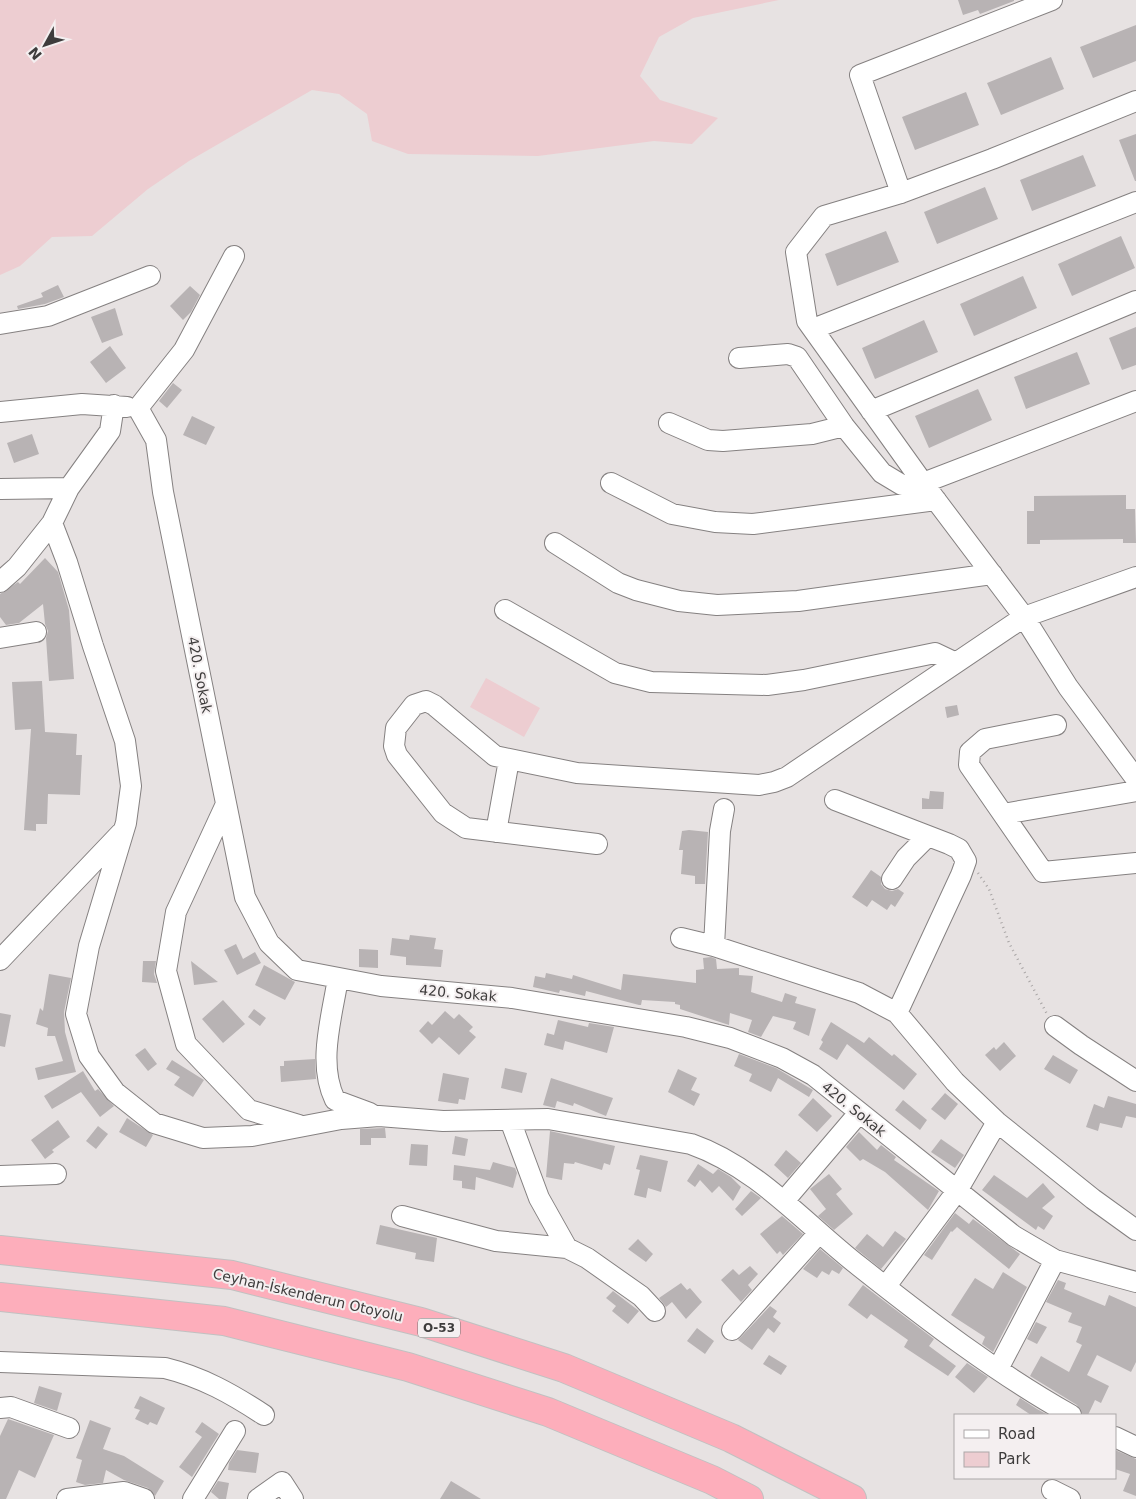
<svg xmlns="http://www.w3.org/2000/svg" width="1136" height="1499" viewBox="0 0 1136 1499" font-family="'DejaVu Sans',sans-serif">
<rect width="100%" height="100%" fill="#e7e2e2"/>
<path fill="#edcdd1" d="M0 0H779L693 18 659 37 640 76 660 100 718 118 692 144 654 141 538 156 408 154 372 141 367 114 339 94 312 90 189 161 148 189 92 236 52 237 20 266 0 275Z
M486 678 540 708 524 737 470 707Z"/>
<path fill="#b8b3b4" d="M958 0H1014V1L980 14 978 10 963 15Z
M1136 25V61L1093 78 1080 47Z
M1051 57 1064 89 1001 115 987 83Z
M966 92 979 125 915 150 902 117Z
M1136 134V181H1135L1119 140Z
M1083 155 1096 186 1032 211 1020 180Z
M985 187 998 219 937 244 924 212Z
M886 231 899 262 837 286 825 254Z
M1121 236 1135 268 1072 296 1058 264Z
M1023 276 1037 308 974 336 960 304Z
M58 285 64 297 45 304 18 309 17 306 43 297 41 293Z
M190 286 200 295 191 312 183 320 170 306Z
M115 308 123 335 102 343 91 317Z
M924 320 938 352 875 379 862 348Z
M1136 327V365L1122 370 1109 338Z
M110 346 126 368 106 383 90 362Z
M1077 352 1090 384 1026 409 1014 377Z
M173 383 182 390 167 408 159 401Z
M978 389 992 420 929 448 915 416Z
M192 416 215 427 206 445 183 435Z
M32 434 39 454 14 463 7 443Z
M1126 495V509H1135L1136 543H1123V539L1040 540V544H1027V511H1034V496Z
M45 558 58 572 69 610 74 679 49 681 46 638 48 631 45 624 43 604 19 623 6 625 0 617V594L18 582 20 584Z
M42 681 45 732 77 734 76 755H82L80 795 48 794 47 824H36V831L24 830 31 729 15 730 12 682Z
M957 705 959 715 947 718 945 707Z
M930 791 944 792 943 809H922V798L929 799Z
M689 830 708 832 705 884H695V876L681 874 683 850H679L682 831Z
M871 870 881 877V884L885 889 892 891 898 889 904 893 895 907 891 904 887 910 872 900 867 907 852 897Z
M410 935 436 938 434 949 443 950 441 967 406 965V957L390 955 392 938 409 940Z
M236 944 243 959 255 952 261 963 237 975 224 950Z
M359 949 378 950V968L359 967Z
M711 957 716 959 717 969 739 968V975L753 976 751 992 782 1002 785 993 797 997 795 1003 816 1009 809 1036 793 1029 796 1022 773 1016 761 1037 748 1032 752 1020 730 1013 729 1025 680 1009V1005L675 1004V1002L642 1000 641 1005H639L586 991 585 996 560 990 559 993 533 987 535 976 545 978 546 973 572 979 573 975 621 990 623 974 696 983V970L704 969 703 958Z
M143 961H156L154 974 157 983 142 982Z
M191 961 218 982 194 985Z
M264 965 295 982 285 1000 255 985Z
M49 974 71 978 64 1012 65 1032 76 1072 38 1080 35 1068 63 1061 55 1036H47L48 1028 36 1024 40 1008 43 1011Z
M223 1000 245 1024 223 1043 202 1019Z
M254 1009 266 1018 260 1026 248 1017Z
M445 1011 454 1019 459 1014 473 1027 469 1031 476 1037 459 1055 439 1037 432 1044 419 1031 428 1021 432 1025Z
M0 1013 11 1015 5 1047 0 1046Z
M558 1020 588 1027 589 1023 614 1027 607 1053 565 1041 563 1050 544 1045 547 1033 554 1035Z
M831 1022 864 1043 869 1037 892 1056 894 1054 917 1074 904 1090 847 1044 837 1060 819 1049 823 1042 821 1040Z
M1004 1042 1016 1056 1000 1071 985 1055 994 1047 996 1050Z
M145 1048 157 1064 148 1071 135 1055Z
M739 1054 776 1068 813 1090 809 1097 778 1078 771 1092 749 1081 752 1074 734 1066Z
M1053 1055 1078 1070 1070 1084 1044 1069Z
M315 1059 316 1079 281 1082 280 1066H284V1061Z
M172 1060 204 1080 193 1097 174 1085 180 1077 166 1069Z
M505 1068 527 1073 522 1093 501 1088Z
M678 1069 697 1078 691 1090 700 1094 694 1106 668 1092Z
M83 1071 95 1091 98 1089 114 1106 100 1117 81 1092 52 1109 44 1096Z
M443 1073 469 1078 465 1100 459 1099 458 1104 438 1101Z
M551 1078 613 1098 606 1116 574 1103 573 1106 557 1101 555 1108 543 1105Z
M945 1093 958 1104 945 1120 931 1109Z
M1108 1096 1136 1104V1118L1126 1116 1122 1128 1100 1123 1098 1131 1086 1127 1094 1104 1104 1108Z
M813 1098 832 1116 817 1132 798 1115Z
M903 1100 927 1120 920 1130 895 1110Z
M127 1118 153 1135 146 1147 119 1132Z
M58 1120 70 1137 52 1150 54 1152 45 1159 31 1140Z
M98 1126 108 1134 96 1149 86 1141Z
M385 1128 386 1138H371V1145H360V1129Z
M550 1131 615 1146 610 1165 604 1163 602 1170 575 1162 574 1164 564 1163 562 1180 546 1177Z
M859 1132 877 1150 881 1145 896 1157 894 1160 939 1191 928 1210 885 1172 863 1159 860 1161 846 1147Z
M455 1136 468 1139 465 1156 452 1154Z
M941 1139 964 1155 955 1168 931 1152Z
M411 1144 428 1145 427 1166 409 1165Z
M786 1150 801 1163 788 1178 774 1165Z
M640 1155 668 1161 661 1192 648 1188 646 1198 634 1195 640 1170 636 1169Z
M493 1162 515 1168 517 1173 513 1188 476 1177 475 1190 462 1188V1181L453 1180 454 1165 490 1170Z
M698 1164 713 1174 718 1169 731 1177 741 1187 733 1201 719 1186 712 1193 700 1180 695 1187 687 1181Z
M829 1174 842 1189 836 1194 853 1214 834 1230 818 1216 826 1209 810 1189Z
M994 1175 1027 1198 1043 1183 1055 1197 1042 1208 1053 1216 1044 1230 1038 1226 1036 1230 982 1190Z
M751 1191 761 1198 742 1216 735 1209Z
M955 1213 969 1224 973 1219 1020 1254 1009 1269 957 1227 952 1232 951 1231 932 1260 924 1255Z
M782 1216 803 1234 783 1255 780 1251 777 1254 760 1234Z
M380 1225 437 1238 434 1262 415 1259 416 1253 376 1244Z
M895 1231 906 1239 881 1269 855 1248 867 1234 883 1247Z
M638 1239 653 1254 646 1262 628 1249Z
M820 1249 843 1268 839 1274 832 1270 829 1275 822 1271 817 1278 803 1269Z
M750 1266 758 1274 748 1285 752 1290 741 1302 721 1280 733 1269 739 1275Z
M1003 1272 1027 1287 993 1352 982 1344 985 1337 951 1315 975 1278 993 1289Z
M1058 1280 1066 1283 1064 1289 1105 1306 1109 1295 1136 1307V1362L1131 1372 1097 1355 1087 1375 1109 1386 1101 1403 1095 1400 1088 1415H1083L1077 1405 1030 1376 1041 1356 1069 1372 1082 1345 1076 1342 1082 1327 1068 1322 1072 1313 1046 1302Z
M681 1283 687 1290 690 1288 702 1302 686 1319 672 1302 666 1307 659 1298Z
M863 1285 934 1339 929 1346 956 1366 948 1376 904 1347 908 1340 871 1314 867 1319 848 1305Z
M613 1291 639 1311 628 1324 612 1311 616 1306 606 1298Z
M770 1306 777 1311 773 1317 781 1323 774 1333 768 1328 752 1350 738 1340Z
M1036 1322 1047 1327 1037 1344 1027 1339Z
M697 1328 714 1341 705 1354 687 1341Z
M769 1355 787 1366 781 1375 763 1364Z
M967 1363 988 1377 974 1393 955 1377Z
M39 1386 62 1393 57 1411 34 1403Z
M140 1396 165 1408 157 1425 150 1422 148 1425 135 1419 140 1410 134 1408Z
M1020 1398 1037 1409 1048 1415H1031L1016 1405Z
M8 1419 54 1435 35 1478 19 1470 6 1499H0V1436Z
M90 1420 111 1428 103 1449 124 1456 164 1481 155 1496 148 1488 124 1480 106 1470 103 1483 85 1485 76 1482 82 1460 76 1458Z
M202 1422 219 1434 192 1477 179 1467 202 1437 195 1432Z
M237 1450 259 1453 256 1473 228 1470 229 1463Z
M1115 1450 1136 1459V1496L1123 1491 1130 1474 1115 1469Z
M218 1481 229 1483 226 1499H219L211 1492Z
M451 1481 481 1499H440Z"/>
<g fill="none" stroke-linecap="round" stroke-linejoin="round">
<g stroke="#858181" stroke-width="22">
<path id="minor" d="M1136 101 992 159 901 193 824 216 796 252 807 321 923 483 1024 617 1068 687 1136 779
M901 193 860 75 1052 0
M0 324 48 316 150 276
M813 329 1136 202
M739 358 788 354 797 357 844 426 882 473 902 485 923 483 1136 401
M114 405 110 431 69 488 52 523 67 562 93 646 125 741 131 786 126 823 89 946 76 1014 89 1056 115 1092 154 1123 203 1138 252 1136 341 1119 379 1116 443 1121 548 1119 691 1144C757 1167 805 1224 859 1266 926 1319 996 1373 1071 1415
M138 408 156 440 163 492 245 897 269 943 297 970 381 986 512 998 686 1027 730 1038 782 1058 813 1075 1014 1236 1055 1260 1136 1282
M138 408 184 350 234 256
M871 411 1136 301
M0 412 82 404 127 407
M669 423 708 440 723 441 812 434 844 426
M611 483 672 514 715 522 753 524 936 500
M0 489 69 488
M555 543 618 583 636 590 679 601 717 605 798 601 992 574
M0 582 17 567 52 523
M505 610 615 673 651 682 767 685 804 680 935 653 956 663
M0 638 36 632
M1056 725 985 739 970 752 969 765 1043 872 1136 863
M835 800 949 844 959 849 966 861 961 875 897 1013
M226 804 176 912 166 971 186 1044 249 1110 299 1125
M1003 814 1136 791
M496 832 509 760
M597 844 466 828 443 813 397 755 394 746 396 728 414 705 426 701 434 705 495 756 577 773 759 785 774 782 787 777 1024 617 1136 577
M892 879 906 858 928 836
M681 938 714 946 859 993 897 1013 955 1082 997 1122 1093 1199 1136 1230
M714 946 720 831 724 809
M0 960 121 833
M338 978C332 1017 317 1063 335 1100L370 1113
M1055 1026 1081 1045 1136 1081
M510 1120 539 1198 567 1248 587 1258 641 1296 655 1311
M0 1176 56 1174
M784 1201 859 1113
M402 1216 496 1241 567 1248
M886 1286 957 1191 997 1122
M732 1330 819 1233
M0 1362 165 1368C202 1377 232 1394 264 1415
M998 1369 1055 1260
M0 1408 11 1407 69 1428
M1115 1437 1136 1447
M1052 1490 1070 1499
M67 1499 124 1492 144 1499
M193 1499 235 1431
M258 1499 282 1482 293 1499"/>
</g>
<g stroke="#c1c1c1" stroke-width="30">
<path id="highway" d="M0 1250 232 1275 421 1322 564 1368 731 1438 852 1499
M0 1297 224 1321 408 1367 548 1412 712 1480 749 1499"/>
</g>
<path stroke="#a9a5a5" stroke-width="2.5" stroke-dasharray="1 4" stroke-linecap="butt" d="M978 873 989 889 1009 943 1047 1014"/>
<use href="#minor" stroke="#fff" stroke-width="20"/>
<use href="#highway" stroke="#fdaebb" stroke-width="28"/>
</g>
<g text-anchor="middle" stroke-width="4" stroke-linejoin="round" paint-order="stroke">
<rect fill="#f4eff0" stroke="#757272" stroke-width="1" x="418" y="1318.5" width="42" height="19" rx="4"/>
<g font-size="12" font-weight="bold" fill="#3e3c3c">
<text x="439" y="1332">O-53</text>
</g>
<g font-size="14" fill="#3e3c3c" stroke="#f4eff0">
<text transform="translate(200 675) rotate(79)" y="5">420. Sokak</text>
<text transform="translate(458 993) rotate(5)" y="5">420. Sokak</text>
<text transform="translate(854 1109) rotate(39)" y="5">420. Sokak</text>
<text transform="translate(308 1295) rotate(13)" y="5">Ceyhan-İskenderun Otoyolu</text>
</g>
</g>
<rect x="954" y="1414" width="162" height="65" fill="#f4eff0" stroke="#aba7a8"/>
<rect x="964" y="1430" width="25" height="8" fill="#ffffff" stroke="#aba7a8"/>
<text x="998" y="1439" font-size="15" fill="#3e3c3c">Road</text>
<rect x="964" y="1452" width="25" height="15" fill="#edcdd1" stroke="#aba7a8"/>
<text x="998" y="1464" font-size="15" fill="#3e3c3c">Park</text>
<g transform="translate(45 45) rotate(230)" stroke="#f4eff0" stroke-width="4" paint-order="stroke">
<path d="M0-4L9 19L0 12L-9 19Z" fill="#3e3c3c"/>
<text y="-8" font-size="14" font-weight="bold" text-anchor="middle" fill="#3e3c3c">N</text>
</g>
</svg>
